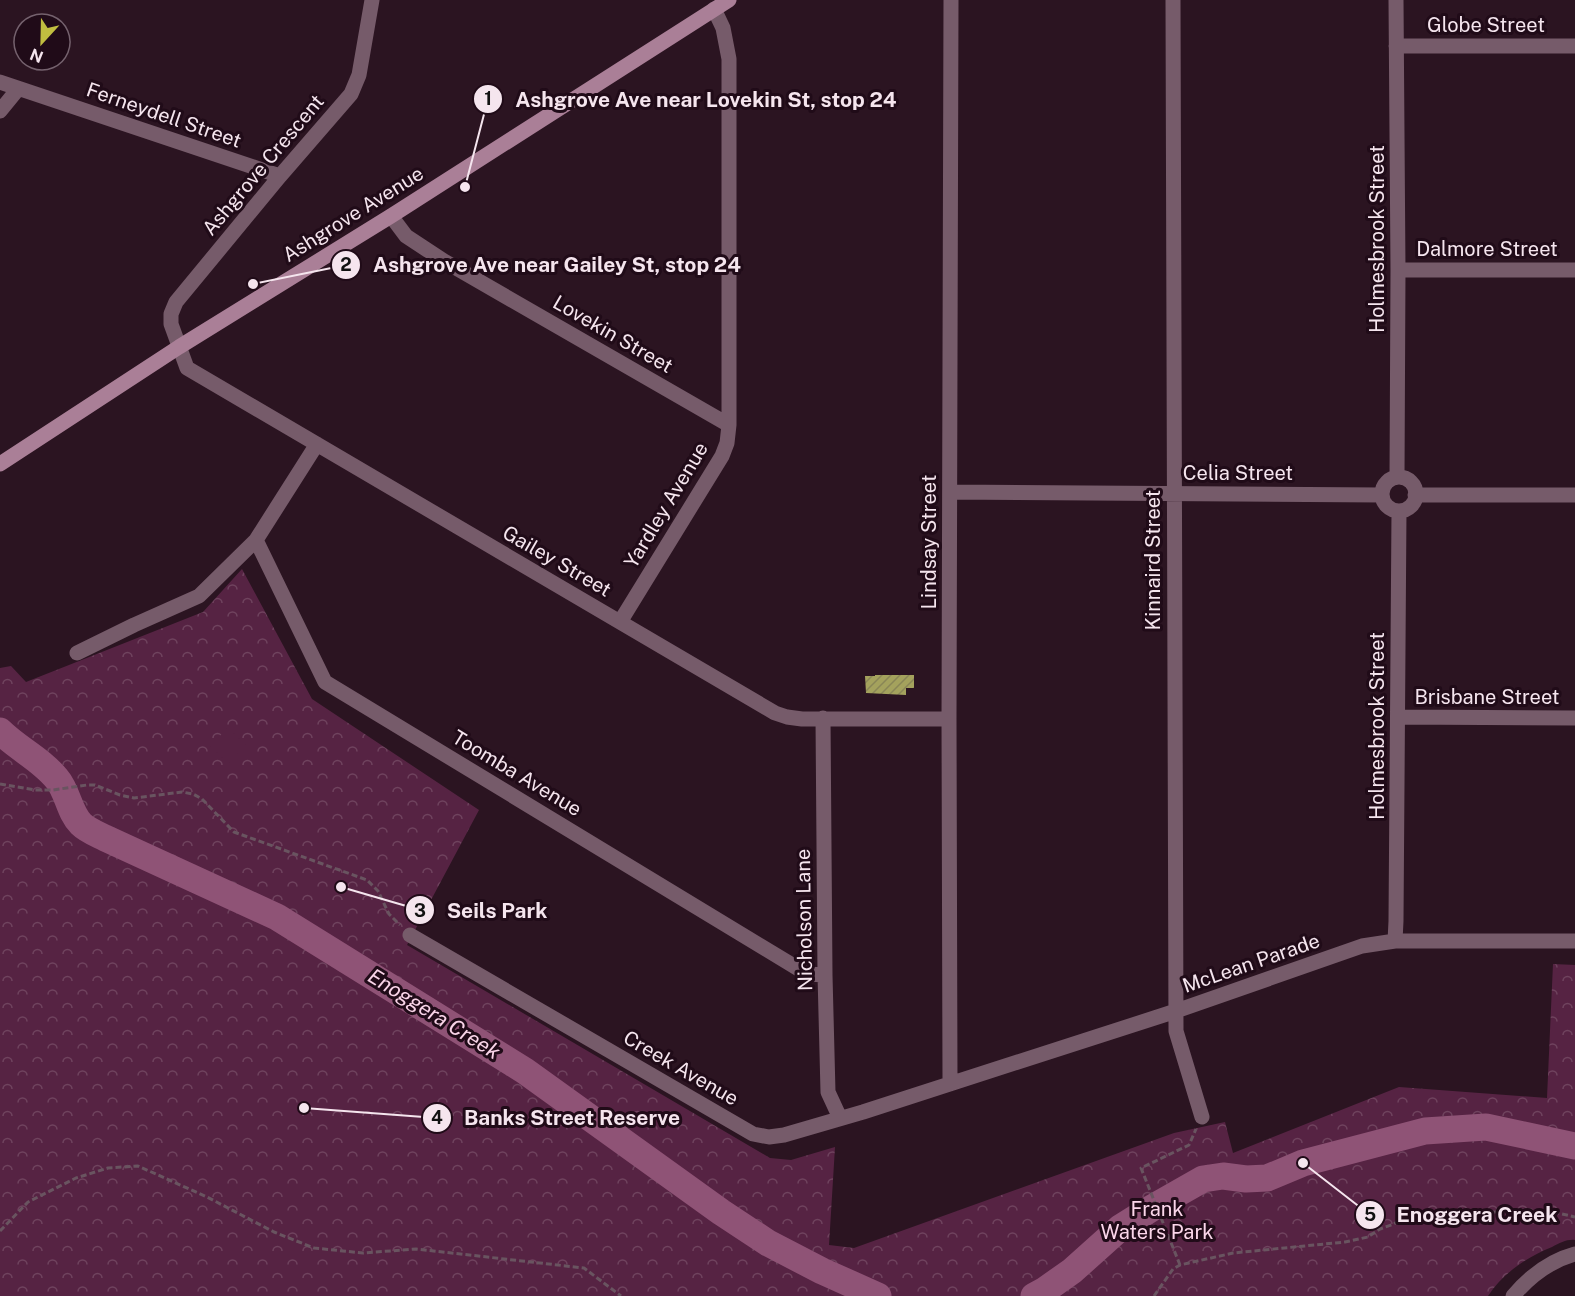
<svg xmlns="http://www.w3.org/2000/svg" width="1575" height="1296" viewBox="0 0 1575 1296" font-family="'Public Sans',sans-serif">
<defs>
<pattern id="forest-crowns" width="20" height="18" patternUnits="userSpaceOnUse" patternTransform="scale(1.5)"><rect width="20" height="18" fill="#562343"/><path d="M2 6a3 3 0 1 1 6 0M12 15a3 3 0 1 1 6 0" fill="none" stroke="#6f435e"/></pattern>
<pattern id="building-hatch" width="6" height="6" patternUnits="userSpaceOnUse" patternTransform="scale(1.5)"><rect width="6" height="6" fill="#a4a25d"/><path d="M-1 1l2-2M0 6l6-6M5 7l2-2" fill="none" stroke="#898656"/></pattern>
</defs>
<rect width="100%" height="100%" fill="#2b1421"/>
<path fill="url(#forest-crowns)" d="M242 569 312 699 479 810 407 945 770 1158 791 1160 835 1147 829 1245 854 1248 1174 1133 1225 1122 1233 1153 1399 1087 1547 1098 1553 964 1575 965V1240C1567 1239 1560 1243 1552 1247 1527 1257 1503 1273 1488 1296H0V668L11 666 26 682 203 612Z"/>
<path fill="#562343" d="M227 728 246 744 229 763 210 747Z"/>
<g fill="none" stroke-linecap="round" stroke-linejoin="round">
<path stroke="#8f5376" stroke-width="27" d="M0 731C18 749 41 759 57 779 68 792 69 812 81 824 87 830 97 834 105 838L277 917 525 1071 721 1212 768 1243 822 1271 878 1296
M1034 1296 1045 1290 1072 1271 1120 1228 1152 1208 1203 1179 1223 1176 1246 1179 1267 1178 1303 1163 1425 1131 1486 1127 1575 1146"/>
</g>
<path fill="url(#building-hatch)" d="M875 675H914V688H906V695L866 693 865 676H875Z"/>
<g fill="none" stroke-linecap="round" stroke-linejoin="round">
<path stroke="#695460" stroke-width="3" stroke-dasharray="6 3" stroke-linecap="butt" d="M0 784 35 790H53L87 785H95L120 795 134 798 182 792 193 794 202 799 234 832 367 880 378 891 389 914 400 925
M0 1231 28 1202 76 1178 108 1168 138 1166 207 1197 274 1232 314 1248 363 1253 416 1249 584 1268 621 1296
M1180 1265 1141 1168 1189 1145 1196 1129
M1154 1296 1173 1269 1180 1265 1233 1253 1345 1242 1368 1237 1380 1229 1394 1224 1403 1217 1419 1214 1442 1212 1478 1213 1529 1210 1558 1213 1575 1217"/>
<path stroke="#765b6a" stroke-width="15" d="M372 0 359 75 351 94 280 176 176 302 171 314V324L187 368 775 713 787 717 802 719H949
M1173 0 1176 1031 1202 1117
M1396 0 1398 270 1397 477
M1396 46H1575
M0 82 280 176
M0 111 18 89
M391 216 406 236 444 261 729 425
M1398 270H1575
M1382 494a17 17 0 1 1 34 0a17 17 0 1 1-34 0Z
M950 492 1382 495
M1415 495H1575
M256 540 325 682 807 974 825 975
M620 622 722 456 727 443 729 425V59L723 28 714 9
M77 653 134 625 199 596 256 540 317 444
M1398 717 1575 718
M823 718 825 975 828 1092 840 1118
M410 935 753 1134 769 1137 784 1135 863 1112 1176 1011 1362 946 1395 941H1575
M1395 941 1396 921 1399 511
M950 1084 949 719 951 0
M1513 1296C1530 1276 1549 1261 1575 1254"/>
<path stroke="#aa7f97" stroke-width="15" d="M0 464 179 347 391 216 729 0"/>
</g>
<g text-anchor="middle" stroke-width="6" stroke-linejoin="round" paint-order="stroke">
<g font-size="20" fill="#f5e5ee" stroke="#200b18">
<text x="1486" y="32">Globe Street</text>
<text transform="translate(164 115) rotate(19)" y="7">Ferneydell Street</text>
<text transform="translate(263 165) rotate(-50)" y="7">Ashgrove Crescent</text>
<text transform="translate(353 214) rotate(-32)" y="7">Ashgrove Avenue</text>
<text transform="translate(1377 239) rotate(-90)" y="7">Holmesbrook Street</text>
<text x="1487" y="256">Dalmore Street</text>
<text transform="translate(613 334) rotate(30)" y="7">Lovekin Street</text>
<text x="1238" y="480">Celia Street</text>
<text transform="translate(666 505) rotate(-59)" y="7">Yardley Avenue</text>
<text transform="translate(929 542) rotate(-90)" y="7">Lindsay Street</text>
<text transform="translate(1153 560) rotate(-90)" y="7">Kinnaird Street</text>
<text transform="translate(557 561) rotate(30)" y="7">Gailey Street</text>
<text x="1487" y="704">Brisbane Street</text>
<text transform="translate(1377 726) rotate(-90)" y="7">Holmesbrook Street</text>
<text transform="translate(517 773) rotate(31)" y="7">Toomba Avenue</text>
<text transform="translate(804 920) rotate(-91)" y="7">Nicholson Lane</text>
<text transform="translate(1251 963) rotate(-19)" y="7">McLean Parade</text>
<text transform="translate(681 1068) rotate(30)" y="7">Creek Avenue</text>
</g>
<g font-size="20" fill="#fbd6ea" stroke="#200b18">
<text x="1157" y="1216">Frank<tspan x="1157" dy="23">Waters Park</tspan></text>
</g>
<g font-size="21" font-style="italic" fill="#f9d4e8" stroke="#200b18">
<text transform="translate(434 1014) rotate(32)" y="7">Enoggera Creek</text>
</g>
</g>
<path fill="none" stroke="#f5e5ee" stroke-width="2" d="M465 187L488 99M253 284L346 265M341 887L420 910M304 1108L437 1118M1303 1163L1370 1215"/>
<g fill="#f5e5ee" stroke="#200b18" stroke-width="2">
<circle cx="465" cy="187" r="6"/>
<circle cx="253" cy="284" r="6"/>
<circle cx="341" cy="887" r="6"/>
<circle cx="304" cy="1108" r="6"/>
<circle cx="1303" cy="1163" r="6"/>
<circle cx="488" cy="99" r="15"/>
<circle cx="346" cy="265" r="15"/>
<circle cx="420" cy="910" r="15"/>
<circle cx="437" cy="1118" r="15"/>
<circle cx="1370" cy="1215" r="15"/>
</g>
<g font-size="18" text-anchor="middle" font-weight="bold" fill="#111">
<text x="488" y="105">1</text>
<text x="346" y="271">2</text>
<text x="420" y="917">3</text>
<text x="437" y="1124">4</text>
<text x="1370" y="1221">5</text>
</g>
<g font-size="21" text-anchor="middle" font-weight="bold" fill="#f5e5ee" stroke="#200b18" stroke-width="6" stroke-linejoin="round" paint-order="stroke">
<text x="706" y="107">Ashgrove Ave near Lovekin St, stop 24</text>
<text x="557" y="272">Ashgrove Ave near Gailey St, stop 24</text>
<text x="497" y="918">Seils Park</text>
<text x="572" y="1125">Banks Street Reserve</text>
<text x="1477" y="1222">Enoggera Creek</text>
</g>
<g transform="translate(42 42) rotate(202)"><circle r="28" fill="#200b18" stroke="#75626e" stroke-width="1.5"/>
<path d="M0-4.5L10 22L0 15L-10 22Z" fill="#c1be40"/>
<text y="-9" font-size="16" font-weight="bold" text-anchor="middle" fill="#f5e5ee">N</text>
</g>
</svg>
